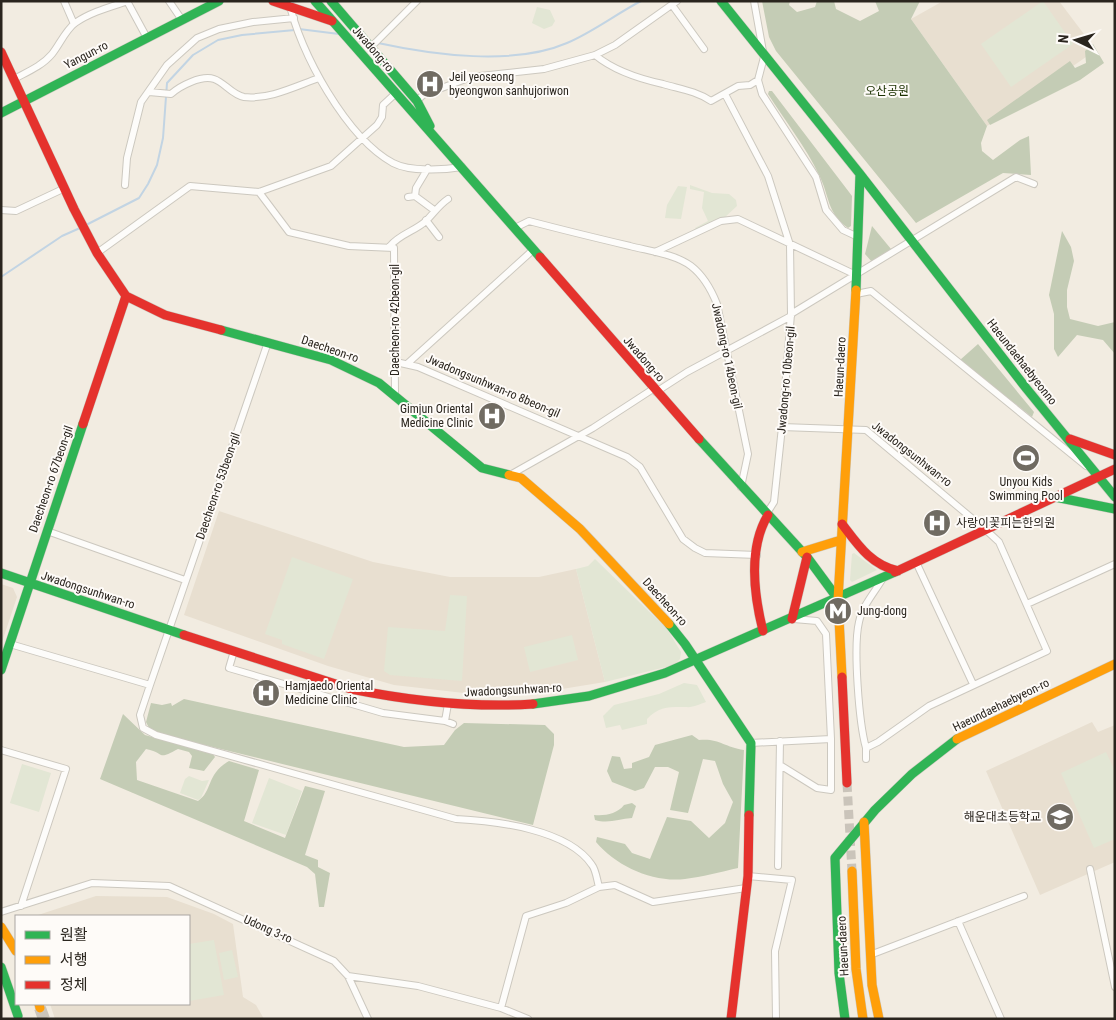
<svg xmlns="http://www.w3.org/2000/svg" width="1116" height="1020" viewBox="0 0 1116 1020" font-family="'Roboto Condensed','Noto Sans KR',sans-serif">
<rect width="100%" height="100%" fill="#f2ece1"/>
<path fill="#e8dfd0" d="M943 1H1059L1096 50 987 126 911 19Z
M219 511 373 562 450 577H539L576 569 605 682 531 694 464 693 394 685 328 666 184 615Z
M1 584 13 588 17 597 1 645Z
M1092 722 1098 732 1115 725V862L1040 895 986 771Z
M96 896 167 897 214 914 233 924 243 997 256 1005 264 1019H55L50 1004H189V916H35Z"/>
<path fill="#e2e6d4" d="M1043 1 1073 44 1011 87 981 44Z
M537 7 550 10 555 21 552 26 544 29 532 23Z
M690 185 712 193 729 194 736 200 737 206 724 218 696 230 695 228 708 221 702 208 704 192 690 189Z
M678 186 687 187 681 219 665 218 667 205Z
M854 553 877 570 852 582 850 580 852 554Z
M292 557 353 579 324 659 282 644V640L265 634Z
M595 559 667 629 681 652 680 659 674 665 605 682 576 569 588 566Z
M450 595 467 596 462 681 390 675 384 671 388 627 445 631Z
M572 635 578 660 530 672 524 647Z
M684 683 697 685 706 702C700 704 692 708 686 707 670 707 659 706 647 719V724L622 730 620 725 606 728 603 716 614 705 659 694Z
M1106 752 1115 771V839L1094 848 1061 773Z
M22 764 51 773 39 812 10 803Z
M189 776 202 781 209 780 201 798 198 800 180 793 185 779Z
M269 778 302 791 286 835 252 823Z
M214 940 224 995 189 1001V944Z
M232 950 238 977 224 980 219 953Z"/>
<path fill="#c4ccb5" d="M762 1H790L789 5 797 12 815 7 817 1H834L836 9 860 21 879 11 875 1H920L911 19 987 126 981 143 982 151 993 160 1020 140 1029 136 1031 175 1003 173 916 223 776 51 769 37Z
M1093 44 1104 63 1080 80 990 125 987 120 1070 61 1075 68 1086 63 1085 51Z
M769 91H772L849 192 852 196 851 226 848 228C826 212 830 196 819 175 806 147 785 121 768 94Z
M872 226 891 249 890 253 872 262 865 254Z
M1062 231 1071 247 1074 261 1067 290V307L1070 319 1098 326 1115 322V354L1103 340 1077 335 1058 357 1054 349V314L1049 295Z
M978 344 1034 412 1032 417 960 360Z
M184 699 404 747 444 745 455 730 464 723 545 725 554 734V745L533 825 159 734 150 730 146 722 151 703 162 705 171 703 172 706Z
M123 714 145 735 213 754 215 757 204 771 189 768 192 756 189 752 178 749C156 761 166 753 146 749L136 762 137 780 198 801C213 791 206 774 229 761L259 770 244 821 285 838 305 786 325 791 305 855 318 860V867L330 873 324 907H319L315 874 307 867 100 779Z
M692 735 699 740C719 738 724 747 744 750L738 868C720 872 702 877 685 879 653 883 616 866 596 842L597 837 625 844 632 853 650 859 667 817 691 821 709 838 725 823 733 802 723 784 715 761 703 759 688 813 670 810 679 772 668 767H655L644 788 635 791 612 782 607 771 612 756 620 757 624 769 632 768V763L649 757 655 745Z
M632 803 636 806 632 818C619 819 608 824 595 820L594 815C605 816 617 814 624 805Z"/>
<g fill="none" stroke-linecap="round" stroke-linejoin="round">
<path stroke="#c2d4e3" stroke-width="2" d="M299 29 339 34
M378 43C433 55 514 66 567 43 593 32 616 14 641 1
M86 225 139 198 148 184 157 165 163 138 167 83 193 55 218 40 242 35 295 30
M1 277 62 236 80 228"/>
<path stroke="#cac4ba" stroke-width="9" stroke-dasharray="9 4.5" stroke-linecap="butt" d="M847 783 852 871"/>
<path stroke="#cac4ba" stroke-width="12" stroke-dasharray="12 6" stroke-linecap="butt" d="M40 1008 44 1019"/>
<g stroke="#ccc8bf" stroke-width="8">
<path id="street" d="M64 1 74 24
M127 1 147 38
M169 1 182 20
M289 1C299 52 347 138 393 163 410 172 444 170 462 167
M672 5 704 49
M371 47 417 1
M595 55C613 70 640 79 663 84 680 89 696 91 711 101L738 86 750 85 758 80 764 57 754 1
M14 79C27 72 42 66 52 54 60 44 65 31 75 23 91 12 110 7 128 1
M758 80 762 94 816 177 826 210 843 230 858 237
M149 92 171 94C180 86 201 75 214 79 224 82 232 95 244 97 269 100 296 86 319 78
M725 94 768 176 790 245 791 314 782 427 774 502 767 513
M417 101 423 95 471 77 544 69 595 55 615 45 677 1
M125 185 127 158 141 102 167 65 197 38 219 29 253 22 294 18
M259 192 289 232 349 246 394 248 395 395
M415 196 434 210
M408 197 415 196 416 188 428 168
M1 210 16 211 65 188
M426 220 439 237
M515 228 529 221C563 230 596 238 630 246 649 251 675 254 691 266 704 276 711 289 717 304L748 454 741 487
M390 246C400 234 415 231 426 221 434 213 439 205 448 199
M655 252 721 221 738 219 856 275
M97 253 190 186 259 192 331 166 377 125 382 117 383 105 395 94
M856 294 871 291 1086 466
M791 314 1016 177 1034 184
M268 342 150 685 140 715 143 728 156 735 456 819C496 821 568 829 592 865 596 870 597 880 599 887
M396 362 418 367 627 457 640 467 683 539 695 548 705 553 757 555
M407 364 533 250
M656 392 687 372 791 316
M782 427 866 430 986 530 999 542 1047 651 929 706 878 742 866 748C859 723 853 647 859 622 862 606 875 592 883 578
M510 475 593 428 653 389
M47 531 185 580
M916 562 973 684
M1027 604 1115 564
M10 644 150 685
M234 651 229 668 383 713 445 721
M448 704 445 721 453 724
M751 743 831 739 826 634 817 621 794 619
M866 748V759
M1 750 66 769 21 906
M780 765 817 788 831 790V739
M778 866 780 741
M1090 869 1115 987
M748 876 792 880 775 951 776 1019
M1 912 92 883 169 886 334 961 348 976 368 1019
M958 921 1001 1019
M870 955 1024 896
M348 976 418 986 501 1008 528 1019
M501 1008 526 916 566 903 599 887 615 885 653 902 746 888"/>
</g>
<g stroke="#ccc8bf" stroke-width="10">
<path id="fast" d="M315 1 540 257
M331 1 417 101 430 126
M721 1 860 174 856 290
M1 113 219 1
M860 174 1026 388 1115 497
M221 330 331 360 379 383 482 468 509 475
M699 439 807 557 838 599
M1055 497 1115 509
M1 573 184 635
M669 624 685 644 751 743 749 815
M1 670 83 424
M533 704 589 696 665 673 895 572
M1 967 18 1016
M845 1019 839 973 835 858 875 810 912 774 957 739"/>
</g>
<g stroke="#ccc8bf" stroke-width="10">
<path id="slow" d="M509 475 521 478 580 529 669 624
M802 552 841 540
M842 677 838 599 856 290
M957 739 1115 664
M864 822 872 985 879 1019
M852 871 856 969 863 1019
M1 927 16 951
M39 1004 40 1008"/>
</g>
<g stroke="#ccc8bf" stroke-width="10">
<path id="jam" d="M273 1 332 21
M1 52 74 209 97 253 126 296 165 315 221 330
M540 257 699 439
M83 424 126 296
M1070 439 1115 455
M842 524C858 545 871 565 898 571
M895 572 1115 469
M792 619 807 557
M763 631C754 595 748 548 768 515
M184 635 351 689C411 701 471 708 533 704
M842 677 847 783
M731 1019 748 876 749 815"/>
</g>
<use href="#street" stroke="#fdfcfa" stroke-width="6"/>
<use href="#fast" stroke="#30b455" stroke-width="9"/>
<use href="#slow" stroke="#ff9f0a" stroke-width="9"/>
<use href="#jam" stroke="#e5322d" stroke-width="9"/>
</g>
<defs>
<g id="hospital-disc" transform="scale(1.4375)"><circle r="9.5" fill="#706b62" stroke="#fefbf8"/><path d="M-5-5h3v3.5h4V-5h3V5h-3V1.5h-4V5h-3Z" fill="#fff"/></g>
<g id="stadium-disc" transform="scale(1.4375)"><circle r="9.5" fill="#706b62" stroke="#fefbf8"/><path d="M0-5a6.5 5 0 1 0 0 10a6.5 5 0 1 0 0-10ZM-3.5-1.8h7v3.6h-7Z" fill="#fff"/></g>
<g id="metro-disc" transform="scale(1.4375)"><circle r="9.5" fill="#706b62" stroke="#fefbf8"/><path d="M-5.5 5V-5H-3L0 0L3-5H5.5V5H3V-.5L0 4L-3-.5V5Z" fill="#fff"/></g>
<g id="school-disc" transform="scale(1.4375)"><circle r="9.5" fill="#706b62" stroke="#fefbf8"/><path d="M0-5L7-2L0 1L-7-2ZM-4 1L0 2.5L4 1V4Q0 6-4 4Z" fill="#fff"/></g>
</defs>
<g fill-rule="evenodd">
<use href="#hospital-disc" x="430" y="84"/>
<use href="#hospital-disc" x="492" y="416"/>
<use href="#stadium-disc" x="1026" y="458"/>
<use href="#hospital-disc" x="937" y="523"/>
<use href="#metro-disc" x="838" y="611"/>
<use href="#hospital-disc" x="266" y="693"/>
<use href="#school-disc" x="1060" y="817"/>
</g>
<g text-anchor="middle" stroke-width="4" stroke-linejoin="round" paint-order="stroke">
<g font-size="12" fill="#2a251e" stroke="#fefbf8">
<text transform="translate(373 49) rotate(49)" y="4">Jwadong-ro</text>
<text transform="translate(86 55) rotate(-27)" y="4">Yangun-ro</text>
<text transform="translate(395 320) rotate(-90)" y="4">Daecheon-ro 42beon-gil</text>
<text transform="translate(330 349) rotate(19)" y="4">Daecheon-ro</text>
<text transform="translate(727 356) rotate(78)" y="4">Jwadong-ro 14beon-gil</text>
<text transform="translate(644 359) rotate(49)" y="4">Jwadong-ro</text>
<text transform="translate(1022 362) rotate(52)" y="4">Haeundaehaebyeonno</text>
<text transform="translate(840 367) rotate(-87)" y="4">Haeun-daero</text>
<text transform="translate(786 380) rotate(-85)" y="4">Jwadong-ro 10beon-gil</text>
<text transform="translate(493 386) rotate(23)" y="4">Jwadongsunhwan-ro 8beon-gil</text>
<text transform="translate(912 454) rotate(38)" y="4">Jwadongsunhwan-ro</text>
<text transform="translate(51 479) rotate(-71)" y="4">Daecheon-ro 67beon-gil</text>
<text transform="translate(218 486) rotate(-71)" y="4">Daecheon-ro 53beon-gil</text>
<text transform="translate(88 590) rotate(18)" y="4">Jwadongsunhwan-ro</text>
<text transform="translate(665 602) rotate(48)" y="4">Daecheon-ro</text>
<text transform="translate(513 690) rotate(-3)" y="4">Jwadongsunhwan-ro</text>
<text transform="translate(1001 705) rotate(-26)" y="4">Haeundaehaebyeon-ro</text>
<text transform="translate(268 929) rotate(24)" y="4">Udong 3-ro</text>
<text transform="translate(843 946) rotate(-93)" y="4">Haeun-daero</text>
</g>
<g font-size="12" fill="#2a251e" stroke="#fefbf8" text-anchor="start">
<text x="449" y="81">Jeil yeoseong<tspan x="449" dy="14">byeongwon sanhujoriwon</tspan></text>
<text x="473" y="413" text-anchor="end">Gimjun Oriental<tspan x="473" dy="14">Medicine Clinic</tspan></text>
<text x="1026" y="486" text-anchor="middle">Unyou Kids<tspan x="1026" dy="14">Swimming Pool</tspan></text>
<text x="956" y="527">사랑이꽃피는한의원</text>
<text x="857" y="615">Jung-dong</text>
<text x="285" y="690">Hamjaedo Oriental<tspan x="285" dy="14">Medicine Clinic</tspan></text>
<text x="1041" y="821" text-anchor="end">해운대초등학교</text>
</g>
<g font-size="12" fill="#1b3100" stroke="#fefbf8">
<text x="887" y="95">오산공원</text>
</g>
</g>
<rect width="1116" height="1020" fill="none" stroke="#2a251e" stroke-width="5"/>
<rect x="15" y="915" width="175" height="90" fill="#fefbf8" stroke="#a9a5a1"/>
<rect x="25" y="931" width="25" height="8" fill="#30b455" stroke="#a9a5a1"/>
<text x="60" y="940" font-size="15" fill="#2a251e">원활</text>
<rect x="25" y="956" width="25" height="8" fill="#ff9f0a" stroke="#a9a5a1"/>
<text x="60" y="965" font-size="15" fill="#2a251e">서행</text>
<rect x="25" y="981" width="25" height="8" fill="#e5322d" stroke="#a9a5a1"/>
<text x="60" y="990" font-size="15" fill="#2a251e">정체</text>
<g transform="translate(1076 40) rotate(275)" stroke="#fefbf8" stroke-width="4" paint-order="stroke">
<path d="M0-4L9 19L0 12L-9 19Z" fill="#2a251e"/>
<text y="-8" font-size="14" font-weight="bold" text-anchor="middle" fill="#2a251e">N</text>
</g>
</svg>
